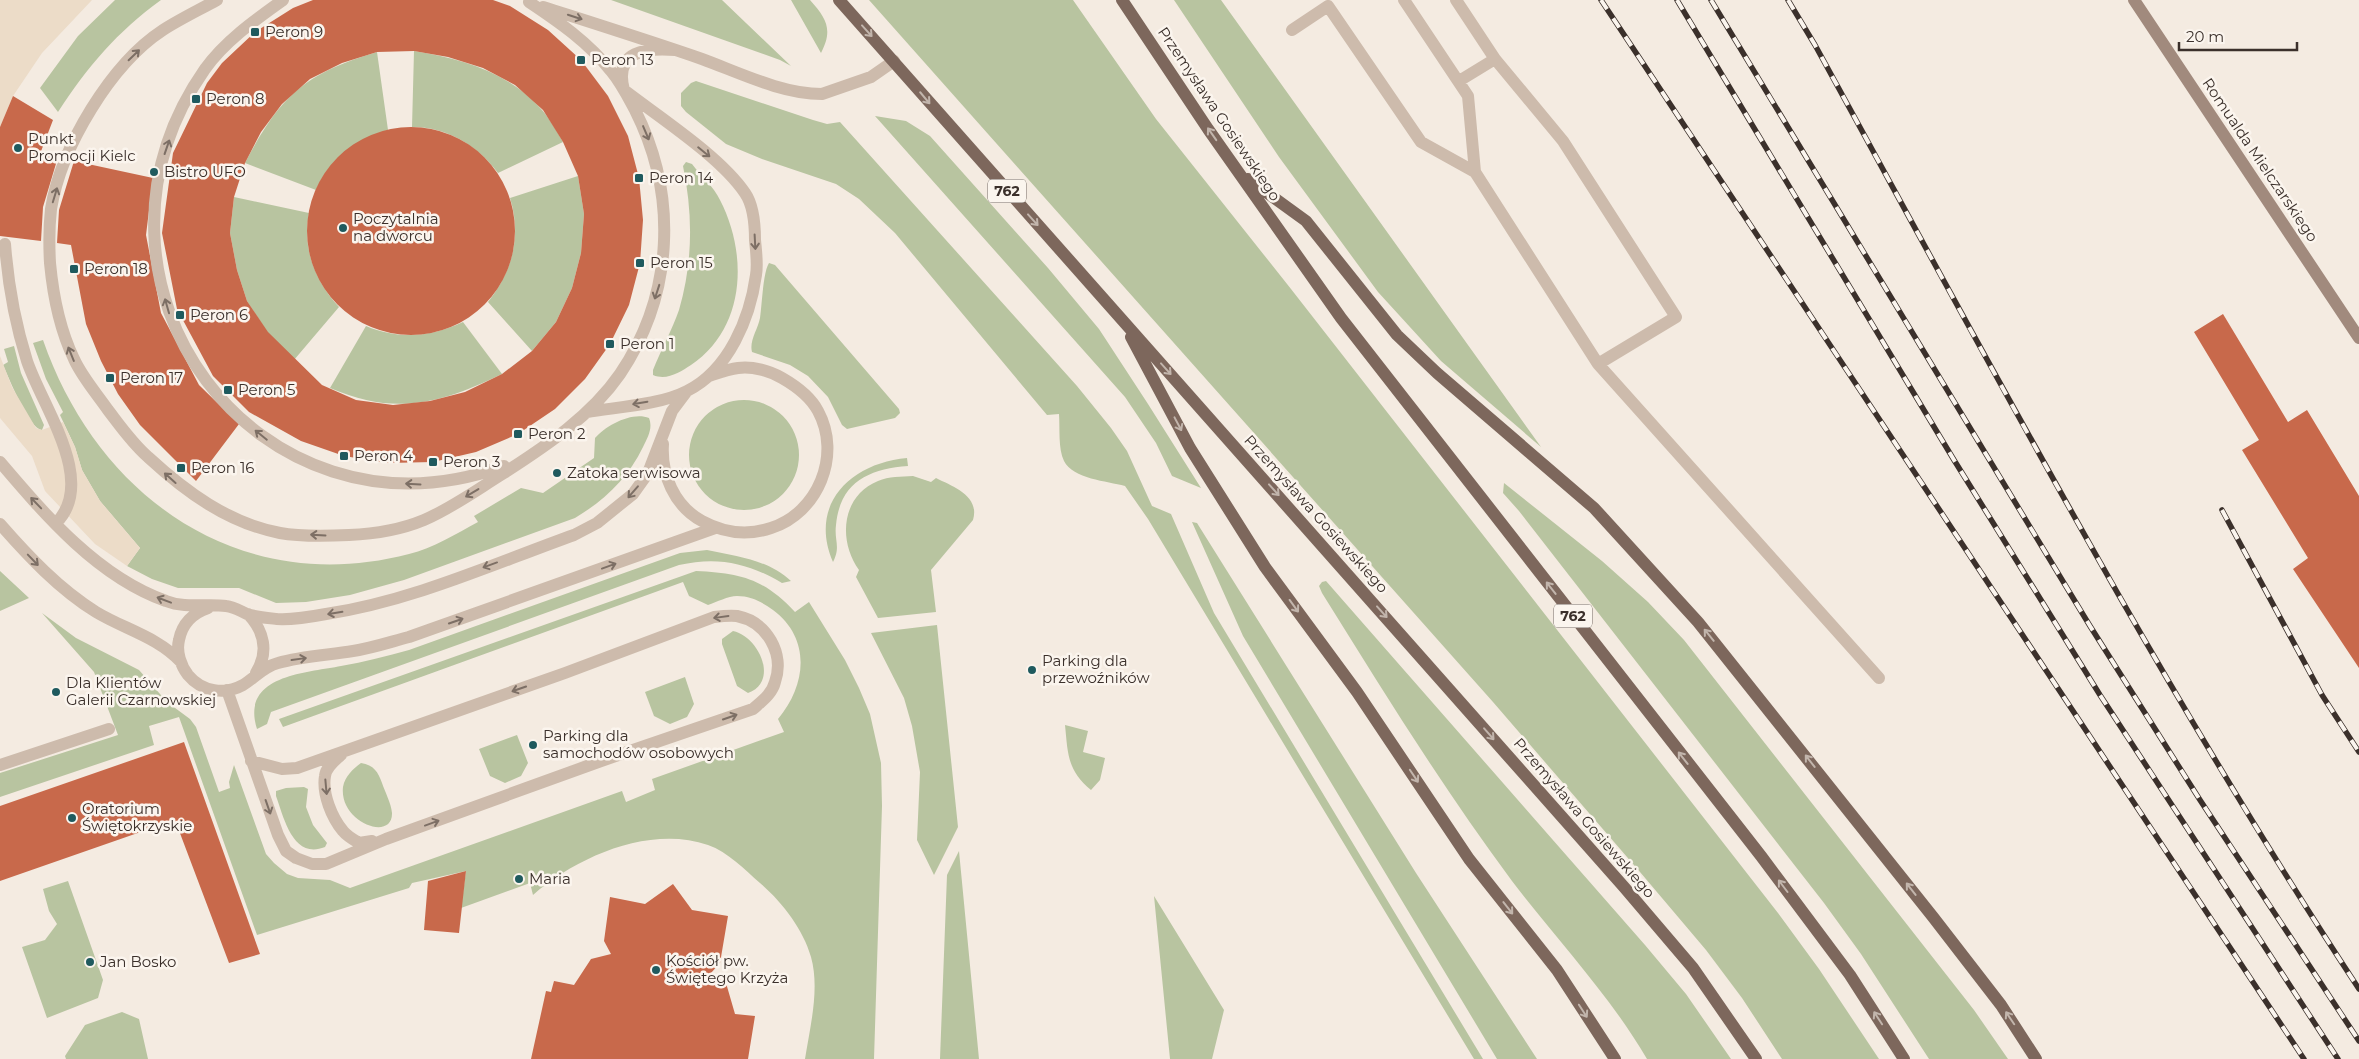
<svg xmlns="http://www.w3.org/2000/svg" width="2359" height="1059" viewBox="0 0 2359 1059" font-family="Montserrat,sans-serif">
<rect width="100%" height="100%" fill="#f4ebe1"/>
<path fill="#b8c4a0" d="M115 0H161C117 32 88 66 58 112L40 88 78 36Z
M611 0H722L791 66 780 60Z
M791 0H810C827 19 833 30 821 53Z
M869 0H1073L1156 119 1291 289 1778 913 1819 969 1879 1059H1782L1742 998 1706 950 1640 872 1493 702Z
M1174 0H1221L1541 447 1441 361 1378 292 1279 157Z
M414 51C462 59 509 72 542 110 550 119 557 132 563 142L498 173C477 145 447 127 412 127Z
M377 52 388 130C356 140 330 158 316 190L245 163C281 95 304 74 377 52Z
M696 81 813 120 827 124 840 122 1077 386 1111 428 1127 451 1152 506 1171 514 1214 613 1483 1059H1474L1148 519 1125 486C1107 481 1073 479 1064 461 1058 449 1060 428 1059 414L1047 415 895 233 859 199 836 184 762 159 726 144 686 112 681 106V93L691 83Z
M875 116 906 121 930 136 1048 268 1099 329 1148 404 1201 488 1172 476 1156 443 1125 397Z
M686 162 692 164C701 176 714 187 720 200 748 254 746 328 691 365 680 372 667 381 653 375V370C661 350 672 330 679 310 693 262 693 214 683 166Z
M578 176 584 214 581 253 572 288 556 322 532 351 488 302C512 272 522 236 510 198Z
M234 197 309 213C302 248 315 281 339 307L294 360 268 333 247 301 237 270 230 233Z
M769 263 775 265 899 409 900 413 895 418 847 429 842 425 828 397 808 376 790 365 752 352C749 341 758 329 760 318 762 305 763 272 769 263Z
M463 322 502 374C440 404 395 416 330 388L366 326C399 340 431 337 463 322Z
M43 340C98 498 240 598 409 554 433 548 456 534 478 522L474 516 521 488 543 493 594 458 595 438C606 425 633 411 649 418 653 428 648 437 643 447 628 478 605 500 575 518L404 580 350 595 306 602 276 603 239 588H178L152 579 127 566 140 548 100 501 82 470 75 447 60 415 63 412 46 379 33 343Z
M14 346 21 373 44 425 42 430C29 429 9 378 3 365L8 362 4 349Z
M689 455a55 55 0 1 1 110 0a55 55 0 1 1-110 0Z
M907 458 908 466C869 469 840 482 836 525 834 541 841 546 833 562 808 504 851 463 907 458Z
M913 476 931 482 936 478C954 487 980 496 973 520L931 570 936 612 878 618 856 577 859 570C838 541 841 496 878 481 889 476 901 477 913 476Z
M1504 483 1602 561 1648 602 1684 640 1974 1010 2008 1059H1929L1861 954 1824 903 1519 511 1503 493Z
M1192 522 1197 523 1416 873 1537 1059H1497L1243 636Z
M707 550C738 557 767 559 791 581L782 583C748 563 718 556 679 565L271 712 267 724 257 729C240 675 306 673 341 666 364 662 387 656 409 650L680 553Z
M0 571 29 598 0 611Z
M696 571C741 573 764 579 795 612L809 602 845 660 859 688 870 714 881 763 882 806 874 1059H805C810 1027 820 989 811 957 803 929 782 902 760 883 745 870 728 852 708 845 649 825 577 857 533 895L530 883 461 908 466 871 412 883 409 888 257 935 179 717 149 726 154 745 0 797V773L118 735 94 672 42 613 76 638 139 670 167 702 190 719 196 727 219 792 230 788 229 782 234 765 266 854 274 863 287 874 298 878 330 880 350 888 622 791 626 802 655 790 652 779 784 732 778 719C806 686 812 639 773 610 762 602 751 596 737 596 728 596 717 602 708 605L689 596 683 582 283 727 279 719Z
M1326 581 1645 945 1686 994 1731 1059H1647C1609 994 1557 940 1512 881 1443 788 1383 691 1322 593L1319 586 1322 582Z
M937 625 958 827 934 875 917 840 920 772 912 726 904 698 871 633Z
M733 631C758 636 780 681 748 693L737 686 722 644V639Z
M685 677 694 704 687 717 670 724 654 716 645 692Z
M1065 725 1088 731 1083 752 1105 758 1100 780 1091 790C1067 770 1068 754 1065 725Z
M517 735 528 763 521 776 505 783 490 776 479 749Z
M361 763C374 765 378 772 382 783 385 792 391 803 392 813 393 842 339 823 343 787 345 776 353 769 361 763Z
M304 787 308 789 306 807 313 825 327 843 325 847C293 860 284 818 276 796V791L286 788Z
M959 851 979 1059H940L947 875Z
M68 881 103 980 98 998 47 1018 22 947 45 940 57 924 49 911 43 889Z
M1154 896 1224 1010 1212 1059H1170Z
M122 1012 139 1019 148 1059H66L65 1056 85 1025Z"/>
<path fill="#ecdcc8" d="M0 0H92L42 53 13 96 0 127Z
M0 356 12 387 36 428 42 430 63 422 75 447 82 470 100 501 140 548 127 566 95 544 45 491 32 456 0 418Z"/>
<path fill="#c8694b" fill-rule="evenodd" d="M313 0H493L510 6 548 30 581 60 608 96 628 136 639 178 643 220 640 263 629 305 610 344 585 379 555 409 518 434 476 452 433 462 388 463 344 456 301 441 249 412 213 376 177 309 162 233 173 153 207 83 222 63 255 32 293 8ZM414 51 448 57 483 68 515 85 543 110 563 142 578 176 584 214 581 253 572 288 556 322 532 351 502 374 465 392 430 401 393 405 356 400 322 385 268 332 247 301 237 270 230 233 234 197 245 163 261 132 282 104 310 79 342 63 377 52Z
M13 96 53 120 40 154 58 157 43 207 41 241 0 236V127Z
M307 231a104 104 0 1 1 208 0a104 104 0 1 1-208 0Z
M74 161 153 178 146 235 161 313 199 385 239 424 196 481 140 425 118 394 101 361 86 324 71 245 57 243 59 210Z
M2223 314 2288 422 2307 410 2359 496V668L2293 569 2308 558 2242 450 2259 440 2194 332Z
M184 742 260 954 229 963 175 820 0 881V806Z
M466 871 459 933 424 930 428 881Z
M673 884 692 910 728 916 720 963 711 973 726 983 735 1014 755 1016 748 1059H531L546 991 551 992 554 981 574 985 591 959 611 954 604 941 610 897 645 904Z"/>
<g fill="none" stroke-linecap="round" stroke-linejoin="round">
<path stroke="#cdbbac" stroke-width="12" d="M217 0C199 10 180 19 163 30 111 64 61 147 51 209 49 227 49 245 50 263 53 295 60 330 74 359 82 377 97 394 108 410 121 427 132 443 148 457 186 492 228 523 280 533 302 537 327 536 349 535 374 534 400 530 424 520 452 508 478 489 504 473 546 446 591 416 620 374 674 294 678 195 635 110 628 97 621 83 611 71 588 42 559 22 529 2
M283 0C255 20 225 41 205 69 56 282 258 555 504 466
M1404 0 1468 96 1475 172
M543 7C596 24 650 41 702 59 740 73 782 94 822 94L871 77 894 61
M1292 30 1328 6 1421 142 1475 172 1598 364 1676 317 1563 141 1495 59 1456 0
M1459 81 1495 59
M5 244C8 284 15 323 27 361 42 406 98 482 56 523
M1598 364 1879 678
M587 412C617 407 660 405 687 391 729 370 750 318 756 275 758 264 756 251 755 240 755 225 754 206 745 193 721 157 659 117 624 90 613 50 647 48 675 50
M663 444C661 474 674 506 702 521 724 533 747 536 771 528 818 513 842 455 818 411 810 396 796 386 782 378 770 371 753 366 738 368 729 369 718 373 709 376
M0 462C46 516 98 577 166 601 186 609 207 603 226 606 235 607 240 611 247 614 256 617 268 618 277 619 293 620 310 617 326 614 412 601 493 564 574 535L597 523 633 494 648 473 672 411 687 391
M0 524C28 556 59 589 96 612 124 629 158 637 181 662
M208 608C193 613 182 624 179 640 176 652 181 666 188 675 202 692 225 695 243 685 256 677 263 667 278 663 302 656 329 655 353 651 372 648 390 642 409 637L715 528
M248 614C264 631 269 652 256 673
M227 690 278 835 286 851 296 858 312 864H326L386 839 601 761 753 709C762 701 772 694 775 682 785 654 767 622 737 616 730 615 722 616 714 617L565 673 297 768 282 769 251 761
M341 755C335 760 326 767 325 776 322 794 332 818 343 831 347 836 354 840 359 843L372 841"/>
<path stroke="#cdbbac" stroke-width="12" d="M0 765 109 729"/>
<path stroke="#a18a7d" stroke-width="12" d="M2134 0 2359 338"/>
<path stroke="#7d675c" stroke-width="12" d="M839 0 1624 887 1693 968 1756 1059
M1122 0 1208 129 1341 318 1761 856 1850 975 1904 1059
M1248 179 1306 221 1397 335 1437 373 1594 508 1698 622 1933 917 2001 1005 2036 1059
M1131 337 1190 448 1265 567 1357 692 1469 859 1557 970 1615 1059"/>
<g stroke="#3b302b" stroke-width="5.5">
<path id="rail" d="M1601 0 2304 1059
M1677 0 1954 460 2100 695 2338 1059
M1711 0 2090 626 2200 800 2359 1041
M1788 0 1815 45C1990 364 2159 685 2359 989
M2222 510 2322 695 2359 752"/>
</g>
<use href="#rail" stroke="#fbf5ee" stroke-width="4" stroke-dasharray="11" stroke-linecap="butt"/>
</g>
<defs><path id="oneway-shaft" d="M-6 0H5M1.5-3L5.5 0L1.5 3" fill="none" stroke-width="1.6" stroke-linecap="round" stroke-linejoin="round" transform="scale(1.25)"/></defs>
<g stroke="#7d6f65">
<use href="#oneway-shaft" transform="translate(575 17) rotate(18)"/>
<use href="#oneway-shaft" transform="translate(134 55) rotate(-44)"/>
<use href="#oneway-shaft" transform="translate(646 133) rotate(67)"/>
<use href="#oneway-shaft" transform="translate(167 147) rotate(-71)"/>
<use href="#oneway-shaft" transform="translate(704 152) rotate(39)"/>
<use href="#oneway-shaft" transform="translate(55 195) rotate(-73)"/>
<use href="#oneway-shaft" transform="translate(755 242) rotate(87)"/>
<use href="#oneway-shaft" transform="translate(657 292) rotate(108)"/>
<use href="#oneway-shaft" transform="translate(167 306) rotate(-106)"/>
<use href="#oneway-shaft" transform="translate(71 354) rotate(-112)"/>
<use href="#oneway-shaft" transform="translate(640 403) rotate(170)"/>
<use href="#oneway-shaft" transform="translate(261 435) rotate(-141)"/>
<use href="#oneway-shaft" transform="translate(170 478) rotate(-138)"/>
<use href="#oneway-shaft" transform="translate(413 484) rotate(-177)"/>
<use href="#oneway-shaft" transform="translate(633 492) rotate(131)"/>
<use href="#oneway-shaft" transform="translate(472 493) rotate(149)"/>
<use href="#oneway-shaft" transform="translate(36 503) rotate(-134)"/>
<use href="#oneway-shaft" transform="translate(318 535) rotate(-177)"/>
<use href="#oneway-shaft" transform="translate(33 560) rotate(46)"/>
<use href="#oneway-shaft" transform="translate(490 565) rotate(160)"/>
<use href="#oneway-shaft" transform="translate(609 566) rotate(-20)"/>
<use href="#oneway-shaft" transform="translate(164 600) rotate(-159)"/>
<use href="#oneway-shaft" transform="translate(335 613) rotate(171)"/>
<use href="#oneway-shaft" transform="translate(721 617) rotate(172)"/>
<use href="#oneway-shaft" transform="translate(456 621) rotate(-19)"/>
<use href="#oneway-shaft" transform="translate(299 659) rotate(-8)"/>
<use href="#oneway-shaft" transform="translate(519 689) rotate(161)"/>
<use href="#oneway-shaft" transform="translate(730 717) rotate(-19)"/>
<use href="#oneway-shaft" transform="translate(326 787) rotate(85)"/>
<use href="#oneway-shaft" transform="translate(268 807) rotate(71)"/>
<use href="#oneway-shaft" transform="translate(432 823) rotate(-20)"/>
</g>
<g stroke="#c2b5ac">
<use href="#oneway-shaft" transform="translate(867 31) rotate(48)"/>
<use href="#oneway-shaft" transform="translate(925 98) rotate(50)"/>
<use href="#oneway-shaft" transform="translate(1212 134) rotate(-125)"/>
<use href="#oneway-shaft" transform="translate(1033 220) rotate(48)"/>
<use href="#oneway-shaft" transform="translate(1166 369) rotate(48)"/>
<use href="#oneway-shaft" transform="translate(1178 424) rotate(62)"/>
<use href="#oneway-shaft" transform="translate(1274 490) rotate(48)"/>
<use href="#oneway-shaft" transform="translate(1551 588) rotate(-128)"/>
<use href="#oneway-shaft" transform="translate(1294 606) rotate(54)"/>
<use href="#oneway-shaft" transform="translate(1382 612) rotate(48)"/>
<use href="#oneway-shaft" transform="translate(1709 635) rotate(-129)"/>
<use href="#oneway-shaft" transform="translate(1489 734) rotate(49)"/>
<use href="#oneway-shaft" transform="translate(1683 758) rotate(-128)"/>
<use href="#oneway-shaft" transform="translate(1810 761) rotate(-128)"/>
<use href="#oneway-shaft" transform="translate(1414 776) rotate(56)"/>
<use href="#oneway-shaft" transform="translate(1783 886) rotate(-127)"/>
<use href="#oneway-shaft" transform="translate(1911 889) rotate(-128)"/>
<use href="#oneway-shaft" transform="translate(1508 908) rotate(52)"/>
<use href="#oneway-shaft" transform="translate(1583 1011) rotate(57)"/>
<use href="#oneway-shaft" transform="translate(1878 1018) rotate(-123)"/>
<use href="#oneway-shaft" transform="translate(2010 1018) rotate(-124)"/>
</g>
<g fill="#1f5a5e" stroke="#fbf5ee" stroke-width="2">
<rect x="250" y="27" width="10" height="10" rx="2.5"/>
<rect x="576" y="55" width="10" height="10" rx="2.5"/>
<rect x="191" y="94" width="10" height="10" rx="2.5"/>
<circle cx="18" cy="148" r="5"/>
<circle cx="154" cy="172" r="5"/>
<rect x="634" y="173" width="10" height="10" rx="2.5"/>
<circle cx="343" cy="228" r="5"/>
<rect x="635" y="258" width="10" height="10" rx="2.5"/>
<rect x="69" y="264" width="10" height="10" rx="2.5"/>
<rect x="175" y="310" width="10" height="10" rx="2.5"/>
<rect x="605" y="339" width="10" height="10" rx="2.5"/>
<rect x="105" y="373" width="10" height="10" rx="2.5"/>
<rect x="223" y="385" width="10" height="10" rx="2.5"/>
<rect x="513" y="429" width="10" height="10" rx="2.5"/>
<rect x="339" y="451" width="10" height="10" rx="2.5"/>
<rect x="428" y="457" width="10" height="10" rx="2.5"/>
<rect x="176" y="463" width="10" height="10" rx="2.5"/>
<circle cx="557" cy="473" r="5"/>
<circle cx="1032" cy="670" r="5"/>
<circle cx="56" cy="692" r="5"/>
<circle cx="533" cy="745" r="5"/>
<circle cx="72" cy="818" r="5"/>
<circle cx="519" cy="879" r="5"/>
<circle cx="90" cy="962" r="5"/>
<circle cx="656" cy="970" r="5"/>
</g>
<g text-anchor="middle" stroke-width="5" stroke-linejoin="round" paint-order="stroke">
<g fill="#fbf5ee" stroke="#756b66" stroke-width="1">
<rect x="988" y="179.5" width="38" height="23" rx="4"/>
<rect x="1554" y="604.5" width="38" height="23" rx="4"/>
</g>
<g font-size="14" font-weight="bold" fill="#3b302b">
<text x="1007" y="196">762</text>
<text x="1573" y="621">762</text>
</g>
<g font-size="15" fill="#3b302b" stroke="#fbf5ee" text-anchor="start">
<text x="265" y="37">Peron 9</text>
<text x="591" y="65">Peron 13</text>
<text x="206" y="104">Peron 8</text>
<text x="28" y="144">Punkt<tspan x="28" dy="17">Promocji Kielc</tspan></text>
<text x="164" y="177">Bistro UFO</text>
<text x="649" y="183">Peron 14</text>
<text x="353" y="224">Poczytalnia<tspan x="353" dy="17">na dworcu</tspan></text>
<text x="650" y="268">Peron 15</text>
<text x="84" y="274">Peron 18</text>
<text x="190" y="320">Peron 6</text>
<text x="620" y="349">Peron 1</text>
<text x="120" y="383">Peron 17</text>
<text x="238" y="395">Peron 5</text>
<text x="528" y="439">Peron 2</text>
<text x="354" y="461">Peron 4</text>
<text x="443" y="467">Peron 3</text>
<text x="191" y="473">Peron 16</text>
<text x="567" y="478">Zatoka serwisowa</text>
<text x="1042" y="666">Parking dla<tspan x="1042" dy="17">przewoźników</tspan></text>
<text x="66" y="688">Dla Klientów<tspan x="66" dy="17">Galerii Czarnowskiej</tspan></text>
<text x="543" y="741">Parking dla<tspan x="543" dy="17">samochodów osobowych</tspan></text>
<text x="82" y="814">Oratorium<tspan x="82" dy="17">Świętokrzyskie</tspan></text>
<text x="529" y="884">Maria</text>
<text x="666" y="966">Kościół pw.<tspan x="666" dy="17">Świętego Krzyża</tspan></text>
<text x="100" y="967">Jan Bosko</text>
</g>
<g font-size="15" fill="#3b302b" stroke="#fbf5ee">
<text transform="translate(1219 114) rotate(56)" y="5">Przemysława Gosiewskiego</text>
<text transform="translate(2260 160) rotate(56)" y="5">Romualda Mielczarskiego</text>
<text transform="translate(1316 514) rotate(48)" y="5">Przemysława Gosiewskiego</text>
<text transform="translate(1584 818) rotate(49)" y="5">Przemysława Gosiewskiego</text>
</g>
</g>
<path d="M2179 42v8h118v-8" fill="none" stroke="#3b302b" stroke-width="2.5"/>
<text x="2186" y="42" font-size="15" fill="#3b302b" stroke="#fbf5ee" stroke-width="4" paint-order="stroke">20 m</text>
</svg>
